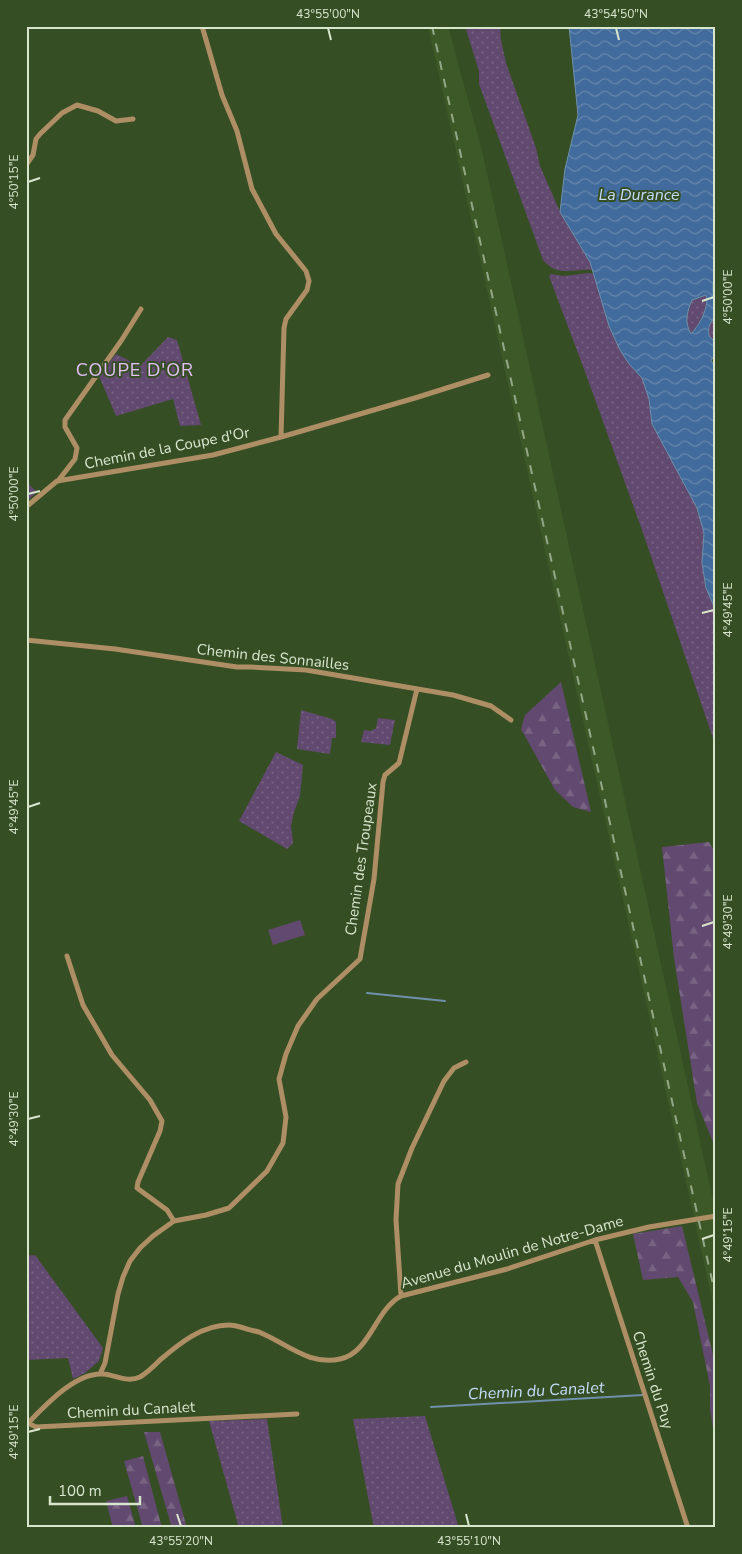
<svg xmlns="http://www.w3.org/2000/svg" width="742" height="1554" viewBox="0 0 742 1554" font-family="'Nunito Sans',sans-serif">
<defs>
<pattern id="green-dots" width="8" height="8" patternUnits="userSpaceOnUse" patternTransform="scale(1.25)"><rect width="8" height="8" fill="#624970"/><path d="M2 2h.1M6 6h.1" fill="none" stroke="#786383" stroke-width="1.8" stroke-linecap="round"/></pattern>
<pattern id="forest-firs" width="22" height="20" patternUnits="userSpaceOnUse" patternTransform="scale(1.25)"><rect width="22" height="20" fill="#624970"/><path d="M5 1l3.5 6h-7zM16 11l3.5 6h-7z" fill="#786383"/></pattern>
<pattern id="water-waves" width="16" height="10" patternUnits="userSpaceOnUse" patternTransform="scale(1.25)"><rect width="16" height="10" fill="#416b9c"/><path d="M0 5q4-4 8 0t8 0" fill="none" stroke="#6587ad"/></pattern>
</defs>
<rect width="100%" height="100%" fill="#364e24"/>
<path fill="#3e5928" d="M428 26H448L483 155 716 1214V1316Z"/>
<path fill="url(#green-dots)" d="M465 26H500L501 40 506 63 536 148 540 166 560 212 590 262 593 270C573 268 558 278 543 260L479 84V71Z
M589 273 594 274 609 326 620 350 629 364 642 378 649 399 652 424 697 508 704 533 702 563 706 588 716 611V747L642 530 587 377 549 276 551 274 564 276Z
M716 274V341H714L709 336C707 321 713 324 715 314 716 302 709 286 716 274Z
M706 295C708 309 700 323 691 334 684 322 687 313 692 300Z
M168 337 177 340 201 425 180 426 173 399 116 416 99 376 116 354 140 366Z
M26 482 37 492 26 502Z
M301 710 332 719 336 722V738H332L330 754 297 749Z
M378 718 395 720 390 745 361 742 364 730 371 731 376 728Z
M276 752 303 765 300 796 294 812 291 826 293 843 287 849 239 821Z
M35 1255 103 1348 99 1361 85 1373 73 1379 68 1358 26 1360V1256Z
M425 1416 459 1528H374L353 1419Z
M267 1419 283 1528H239L209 1421Z"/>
<path fill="url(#forest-firs)" d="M561 682 591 812 573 807 555 790 521 729 525 715Z
M709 842 716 854V903L713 919 716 931V1168L713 1142 697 1103 674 958 662 847Z
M682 1226 716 1367V1445L710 1410V1386L693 1302 678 1277 643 1280 633 1234Z
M144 1432H160L187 1528H172Z
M143 1456 162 1528H143L124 1461Z
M127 1496 136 1528H113L106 1501Z"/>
<path fill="#624970" d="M300 920 305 935 273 945 268 930Z"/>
<path fill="url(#water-waves)" stroke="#6e90ab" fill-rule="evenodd" d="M569 26H716V274C709 286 716 302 715 314 713 324 707 321 709 336L714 341H716V356L711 360 716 370V611L706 588 702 563 704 533 697 508 652 424 649 399 642 378 629 364 620 350 609 326 590 262 560 212 565 169 578 115ZM706 295C709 308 700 324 691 334 684 322 687 312 692 300Z"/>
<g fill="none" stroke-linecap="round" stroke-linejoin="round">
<path stroke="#6e90ab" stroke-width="2" d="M367 993 445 1001
M431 1407 643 1395"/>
<path stroke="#ae8e65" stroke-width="5" d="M202 26 222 95 237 131 252 189 276 234 306 271 309 281 307 290 286 319 284 328 281 437
M26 165 33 155 36 139 40 134 62 113 77 105 98 111 116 121 133 119
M58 481 75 459 77 448 65 427V420L121 341 141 309
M26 507 57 481 213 455 281 437 415 398 488 375
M26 640 115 649 237 667H250L306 670 453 695 491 706 511 720
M67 956 83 1005 112 1055 150 1100 162 1121 160 1131 138 1182 137 1188 167 1210 174 1221
M595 1240 688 1528
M401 1296 396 1220 398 1184 412 1148 444 1081 454 1068 466 1062
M100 1374 105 1363 118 1294 123 1277 130 1261 140 1248 153 1236 174 1221 206 1215 229 1208 267 1171 283 1143 286 1117 279 1079 286 1054 298 1026 317 999 360 959 374 879 383 782 385 775 399 763 417 689
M28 1423 36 1427 297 1414
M26 1425C45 1406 75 1372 103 1374 116 1375 127 1383 140 1377 147 1373 154 1366 160 1360 180 1343 202 1325 229 1325 234 1325 240 1327 244 1328 249 1330 254 1331 259 1332 286 1343 309 1366 340 1359 370 1353 375 1310 401 1296L507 1269 595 1240 649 1227 716 1216"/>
<path stroke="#94a787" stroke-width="2" stroke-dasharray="9 9" stroke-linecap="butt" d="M432 26 716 1298"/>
</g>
<path fill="none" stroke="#d7e6cd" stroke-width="2" d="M328 28 331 40M616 28 619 40M28 182 40 178M702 301 714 297M28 494 40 491M702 613 714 610M28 807 40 803M702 926 714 922M28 1119 40 1116M702 1239 714 1235M28 1432 40 1429M177 1514 181 1526M466 1514 469 1526"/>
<g text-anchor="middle" stroke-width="4" stroke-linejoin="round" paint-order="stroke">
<g font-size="15" fill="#d7e6cd" stroke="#364e24">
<text transform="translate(167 448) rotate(-11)" y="5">Chemin de la Coupe d'Or</text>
<text transform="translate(273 657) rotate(6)" y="5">Chemin des Sonnailles</text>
<text transform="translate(361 859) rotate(-82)" y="5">Chemin des Troupeaux</text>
<text transform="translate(512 1252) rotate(-16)" y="5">Avenue du Moulin de Notre-Dame</text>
<text transform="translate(653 1380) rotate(72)" y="5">Chemin du Puy</text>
<text transform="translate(131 1410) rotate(-3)" y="5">Chemin du Canalet</text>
</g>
<g font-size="16" font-style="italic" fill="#c5ddfb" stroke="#364e24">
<text x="639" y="200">La Durance</text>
<text transform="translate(536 1390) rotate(-3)" y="6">Chemin du Canalet</text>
</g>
<g font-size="18" letter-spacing="1" fill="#e3c1f6" stroke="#364e24">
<text x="135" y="376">COUPE D'OR</text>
</g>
</g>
<rect width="742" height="1554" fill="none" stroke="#364e24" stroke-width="55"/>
<path d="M50 1496v8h90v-8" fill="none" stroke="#d7e6cd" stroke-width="2.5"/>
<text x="58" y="1496" font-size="15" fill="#d7e6cd" stroke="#364e24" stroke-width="4" paint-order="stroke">100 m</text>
<rect x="28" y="28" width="686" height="1498" fill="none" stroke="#d7e6cd" stroke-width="2"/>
<g font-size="12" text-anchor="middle" fill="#d7e6cd">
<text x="328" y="18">43°55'00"N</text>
<text x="616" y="18">43°54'50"N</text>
<text transform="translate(14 182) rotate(-90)" y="4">4°50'15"E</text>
<text transform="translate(728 297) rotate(-90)" y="4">4°50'00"E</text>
<text transform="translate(14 494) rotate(-90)" y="4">4°50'00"E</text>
<text transform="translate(728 610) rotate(-90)" y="4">4°49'45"E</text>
<text transform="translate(14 807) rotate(-90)" y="4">4°49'45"E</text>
<text transform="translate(728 922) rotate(-90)" y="4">4°49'30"E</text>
<text transform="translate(14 1119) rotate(-90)" y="4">4°49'30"E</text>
<text transform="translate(728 1235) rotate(-90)" y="4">4°49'15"E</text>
<text transform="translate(14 1432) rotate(-90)" y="4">4°49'15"E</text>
<text x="181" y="1545">43°55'20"N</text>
<text x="469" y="1545">43°55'10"N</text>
</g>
</svg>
